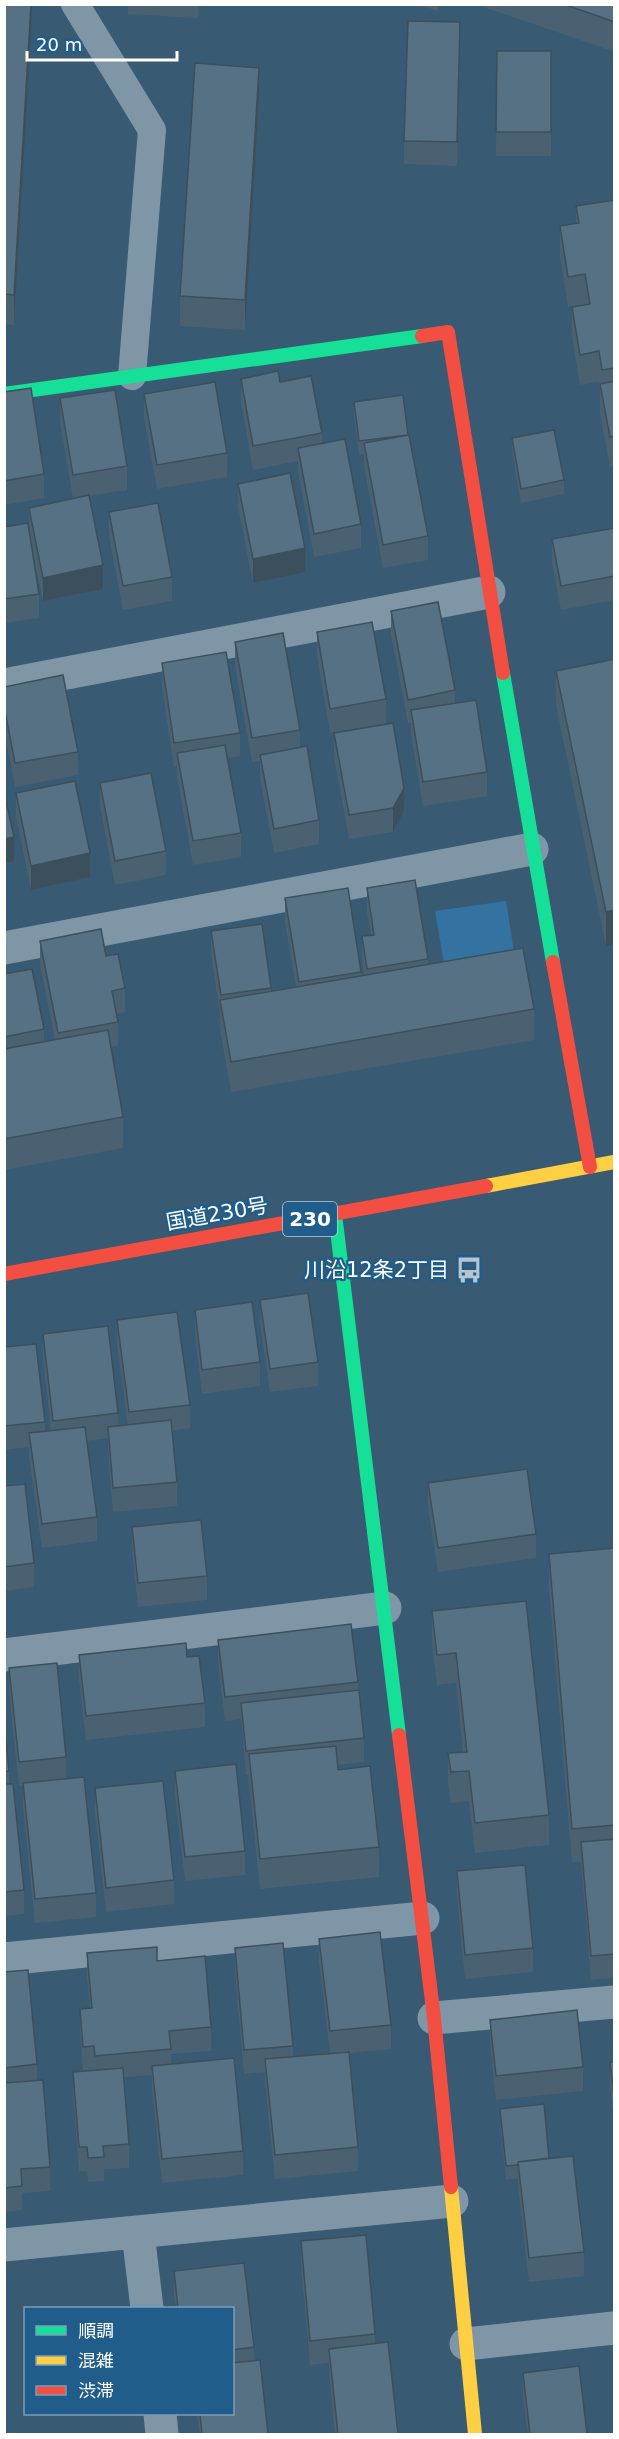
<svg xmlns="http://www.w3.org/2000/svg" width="619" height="2439" viewBox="0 0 619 2439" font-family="'DejaVu Sans','Noto Sans JP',sans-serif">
<rect width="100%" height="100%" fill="#385a72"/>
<path fill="#3473a1" d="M506 901 517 971 447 981 435 911Z"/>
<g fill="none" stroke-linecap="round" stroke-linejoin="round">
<path stroke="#7f96a7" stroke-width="28" d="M75 4 152 130 132 376"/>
<path stroke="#7f96a7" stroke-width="33" d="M4 685 489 592
M4 948 532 849
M4 1655 385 1608
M4 1959 423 1918
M434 2018 614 2002
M138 2233 147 2308
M4 2245 452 2201
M466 2344 614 2328
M160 2414 162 2434"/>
<path stroke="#16e098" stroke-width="14" d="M4 394 422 336
M503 673 553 962
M335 1214 399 1735"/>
<path stroke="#ffcf43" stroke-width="14" d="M486 1186 614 1162
M451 2187 475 2434"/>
<path stroke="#f24e42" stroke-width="14" d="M422 336 448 332 503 673
M553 962 590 1167
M4 1274 486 1186
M399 1735 434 2018 451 2187"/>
</g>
<path fill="#4a6172" d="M4 4H32L14 325 4 324Z
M128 4H199L198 18 128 14Z
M418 4H439L437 11Z
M478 4H615V52L478 5Z
M460 46 457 166 404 164V141Z
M497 51H551V156H496Z
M259 98 245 330 180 326V296Z
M615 200V466L610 467 600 414V391L599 381 580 385 572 337V307L586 305 568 307 560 257V226L576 223V206Z
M241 379 280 382 322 433V444L361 524V548L314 557 298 472V461L253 470 241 402Z
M4 392 44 474V498L4 505Z
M144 394 227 453V477L157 489 144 418Z
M60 398 127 466V490L89 496 103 589 43 601 30 541 39 594V618L4 623V527L29 529V508L73 499 60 422Z
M354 402 408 435 428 536V560L383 568 364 467V454L359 455 354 416Z
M512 438 564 480V494L521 503 512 451Z
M238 484 305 572 253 583 238 507Z
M109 512 172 577V601L123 610 109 536Z
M615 528V600L561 610 552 563V539Z
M391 611 455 690V703L487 772V796L423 806 411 734V723H408L391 634Z
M317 632 386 699V723L330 733 317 656Z
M235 642 300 730V747L319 820V844L274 853 260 778V761L252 762 235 666Z
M615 659V944L606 946 556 705V671Z
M162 663 240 733V756L227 758 241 833V857L193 865 177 777V766L174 767 162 687Z
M4 687 78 752V775L15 787 4 729Z
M334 733 404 811 393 832 349 839 334 757Z
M100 783 166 851V875L115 885 100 807Z
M16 793 90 877 31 890 16 817Z
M367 888 428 959V964L534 1009V1040L231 1092 220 1030V1013L211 955V931L271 988V991L296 987 285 922V898L361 972V976L364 975 362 960V936L371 935 367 912Z
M40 941 106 956 125 988V1012L117 1014 118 1022V1046L111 1047 123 1117V1148L4 1170V974L44 1029V1042L55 1040 40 965Z
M260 1300 318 1362V1386L270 1392 260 1324Z
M195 1310 260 1362V1386L202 1394 195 1334Z
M117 1320 190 1405V1428L172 1431 177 1482V1506L113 1512 108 1450V1438L87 1441 97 1517V1541L42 1548 29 1457V1447L4 1450V1347L45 1422V1431H51L43 1358V1334L118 1413V1425H128L117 1344Z
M428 1483 536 1534V1558L438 1572 428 1507Z
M4 1486 34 1563V1587L4 1591Z
M132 1527 207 1576V1600L138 1607 132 1551Z
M615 1548V1978L591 1980 581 1862H572L549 1587V1554Z
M432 1611 549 1815V1845L475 1853 469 1801 451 1803 448 1784V1753L463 1752 456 1683 437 1685 432 1641Z
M218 1640 358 1682V1690L364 1738V1762L337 1765 338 1770 379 1847V1877L260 1889 249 1784V1775H246L241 1719 225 1721 218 1663Z
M79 1655 187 1657 205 1703V1727L86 1740 79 1679Z
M9 1668 66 1757V1779L96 1893V1917L35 1923 23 1807V1786H19L9 1692Z
M4 1723 9 1771V1784L24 1890V1914L4 1916Z
M175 1771 245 1851V1875L185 1881 175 1795Z
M95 1788 174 1880V1904L106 1912 95 1812Z
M457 1871 533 1948V1972L465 1979 457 1895Z
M319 1939 391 2025V2049L350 2053 358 2147V2171L275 2179 265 2083V2072L244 2074 235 1972V1948L293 2046V2056L330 2053 319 1962Z
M87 1953 157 1961 211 2027V2051L171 2054V2064L243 2151V2175L162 2183 152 2090V2075L124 2077 129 2144V2168L104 2169V2181L88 2182 87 2171H79L73 2096V2072L83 2070 80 2033V2009L90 2008 87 1977Z
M4 1972 37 2064V2081L50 2167V2191L22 2193V2210L4 2212Z
M490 2020 583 2067V2091L496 2100 490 2044Z
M610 2062H615V2129L610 2086Z
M500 2109 549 2158 584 2252V2276L529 2282 518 2186V2178L506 2180 500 2122Z
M301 2241 375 2334V2343L398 2434H335L329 2373V2363L310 2365 301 2265Z
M244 2263 254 2347V2361L260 2360 268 2434H200L197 2414H232V2308H176L174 2295V2271Z
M523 2373 587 2434H528L523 2397Z"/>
<path fill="#3c4f5c" d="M31 4H32V12L14 325V295Z
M259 68V98L245 330V300Z
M305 548V572L253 583V559Z
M103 565V589L43 601V578Z
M404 788V811L393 832V808Z
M14 837V861L4 863V839Z
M90 853V877L31 890V866Z
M615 910V944L606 946V912Z"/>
<path fill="#567184" stroke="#3c4f5c" stroke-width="1.5" d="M4 4H31L14 295 4 294Z
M563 4H615V22Z
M408 21 460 22 457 142 404 141Z
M497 51H551V132H496Z
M195 63 259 68 245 300 180 296Z
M615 200V368L602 370 599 351 580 355 572 307 590 304 585 274 568 277 560 226 579 223 576 206Z
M278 371 280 382 311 376 322 433 253 446 241 379Z
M615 381V436L610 437 600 384Z
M215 382 227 453 157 465 144 394Z
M31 388 44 474 4 481V392Z
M115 390 127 466 73 475 60 398Z
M403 395 408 435 359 441 354 402Z
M554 430 564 480 521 489 512 438Z
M409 435 428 536 383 545 364 443Z
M345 439 361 524 314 534 298 448Z
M290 473 305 548 253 559 238 484Z
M89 495 103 565 43 578 29 508Z
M158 503 172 577 123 586 109 512Z
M28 523 39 594 4 599V527Z
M615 528V576L561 586 552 539Z
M438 602 455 690 408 700 391 611Z
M372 622 386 699 330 709 317 632Z
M283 633 300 730 252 738 235 642Z
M226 652 240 733 174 743 162 663Z
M615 659V910L606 912 556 671Z
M63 675 78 752 15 763 4 706V687Z
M476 700 487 772 423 782 411 710Z
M393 723 404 788 393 808 349 815 334 733Z
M225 745 241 833 193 841 177 753Z
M307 746 319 820 274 829 260 755Z
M151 773 166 851 115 861 100 783Z
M75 781 90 853 31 866 16 793Z
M4 792 14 837 4 839Z
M415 880 428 959 367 969 362 936 374 935 367 888Z
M348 888 361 972 299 982 285 898Z
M262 924 271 988 221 995 211 931Z
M101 929 106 956 118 954 125 988 112 991 118 1022 58 1033 40 941Z
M523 948 534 1009 231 1062 220 1000Z
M32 969 44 1029 4 1037V974Z
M108 1030 123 1117 4 1139V1049Z
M308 1293 318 1362 270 1369 260 1300Z
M252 1302 260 1362 202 1370 195 1310Z
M177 1312 190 1405 129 1412 117 1320Z
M108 1326 118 1413 53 1421 43 1334Z
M36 1344 45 1422 4 1426V1347Z
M171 1420 177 1482 113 1488 108 1427Z
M85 1427 97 1517 42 1524 29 1433Z
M527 1469 536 1534 438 1548 428 1483Z
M25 1484 34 1563 4 1567V1486Z
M201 1520 207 1576 138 1583 132 1527Z
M615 1548V1825L572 1829 549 1554Z
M526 1601 549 1815 475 1823 469 1771 451 1772 448 1753 467 1752 456 1653 437 1655 432 1611Z
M351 1624 358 1682 225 1697 218 1640Z
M186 1643 187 1657 199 1656 205 1703 86 1716 79 1655Z
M57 1663 66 1757 19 1762 9 1668Z
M359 1690 364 1738 246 1751 241 1703Z
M4 1723 9 1771 4 1772Z
M336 1746 338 1770 370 1766 379 1847 260 1859 249 1754Z
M236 1764 245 1851 185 1857 175 1771Z
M84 1777 96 1893 35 1899 23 1783Z
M163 1781 174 1880 106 1888 95 1788Z
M4 1784H13L24 1890 4 1892Z
M615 1839V1954L591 1956 581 1842Z
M525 1865 533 1948 465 1955 457 1871Z
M380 1932 391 2025 330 2031 319 1939Z
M283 1943 293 2046 244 2050 235 1948Z
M157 1947V1961L205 1956 211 2027 169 2031 171 2049 95 2056 94 2046 83 2047 80 2009 92 2008 87 1953Z
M28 1970 37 2064 4 2068V1972Z
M577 2010 583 2067 496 2076 490 2020Z
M349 2052 358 2147 275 2155 265 2059Z
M234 2058 243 2151 162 2159 152 2066Z
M610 2062H615V2105Z
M123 2068 129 2144 103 2146 104 2157 88 2158 87 2147H79L73 2072Z
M43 2080 50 2167 21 2169 22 2186 4 2188V2083Z
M544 2104 549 2158 518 2162V2165L506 2166 500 2109Z
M573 2156 584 2252 529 2258 518 2162Z
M366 2235 375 2334 310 2341 301 2241Z
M244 2263 254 2347 232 2350V2308H178L174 2271Z
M388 2342 398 2434H338L329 2349Z
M260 2360 268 2434H202L200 2414H232V2363Z
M579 2366 587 2434H530L523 2373Z"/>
<defs>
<g id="bus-bare" transform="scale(2.07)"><path d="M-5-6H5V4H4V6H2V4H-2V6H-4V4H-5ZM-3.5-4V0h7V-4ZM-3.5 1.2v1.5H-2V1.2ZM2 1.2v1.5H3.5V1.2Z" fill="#b9c5ce" stroke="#205d8b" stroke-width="2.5" paint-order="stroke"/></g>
</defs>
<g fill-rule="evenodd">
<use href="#bus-bare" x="469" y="1270"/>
</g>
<g text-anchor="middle" stroke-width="4.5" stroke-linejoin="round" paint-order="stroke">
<rect fill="#205d8b" stroke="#bccedc" stroke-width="1.5" x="283" y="1202" width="54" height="34" rx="4.5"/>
<g font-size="20" font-weight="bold" fill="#fff">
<text x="310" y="1226">230</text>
</g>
<g font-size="21" fill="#fff" stroke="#205d8b">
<text transform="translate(217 1214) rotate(-10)" y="7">国道230号</text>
</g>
<g font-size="21" fill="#fff" stroke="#205d8b" text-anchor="end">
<text x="449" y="1277">川沿12条2丁目</text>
</g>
</g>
<rect width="619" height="2439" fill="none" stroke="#ffffff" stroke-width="12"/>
<rect x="24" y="2307" width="210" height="108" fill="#205d8b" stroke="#799eb9" stroke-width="1.5"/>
<rect x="36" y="2326" width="30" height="9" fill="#16e098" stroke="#799eb9" stroke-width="1.5"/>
<text x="78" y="2337" font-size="18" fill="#ffffff">順調</text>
<rect x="36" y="2356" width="30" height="9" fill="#ffcf43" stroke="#799eb9" stroke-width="1.5"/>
<text x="78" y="2367" font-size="18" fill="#ffffff">混雑</text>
<rect x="36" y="2386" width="30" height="9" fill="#f24e42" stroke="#799eb9" stroke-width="1.5"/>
<text x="78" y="2397" font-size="18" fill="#ffffff">渋滞</text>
<path d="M27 51v9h150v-9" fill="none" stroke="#ffffff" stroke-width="3"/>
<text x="36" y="51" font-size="18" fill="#ffffff" stroke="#205d8b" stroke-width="4.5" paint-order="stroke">20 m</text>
</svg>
